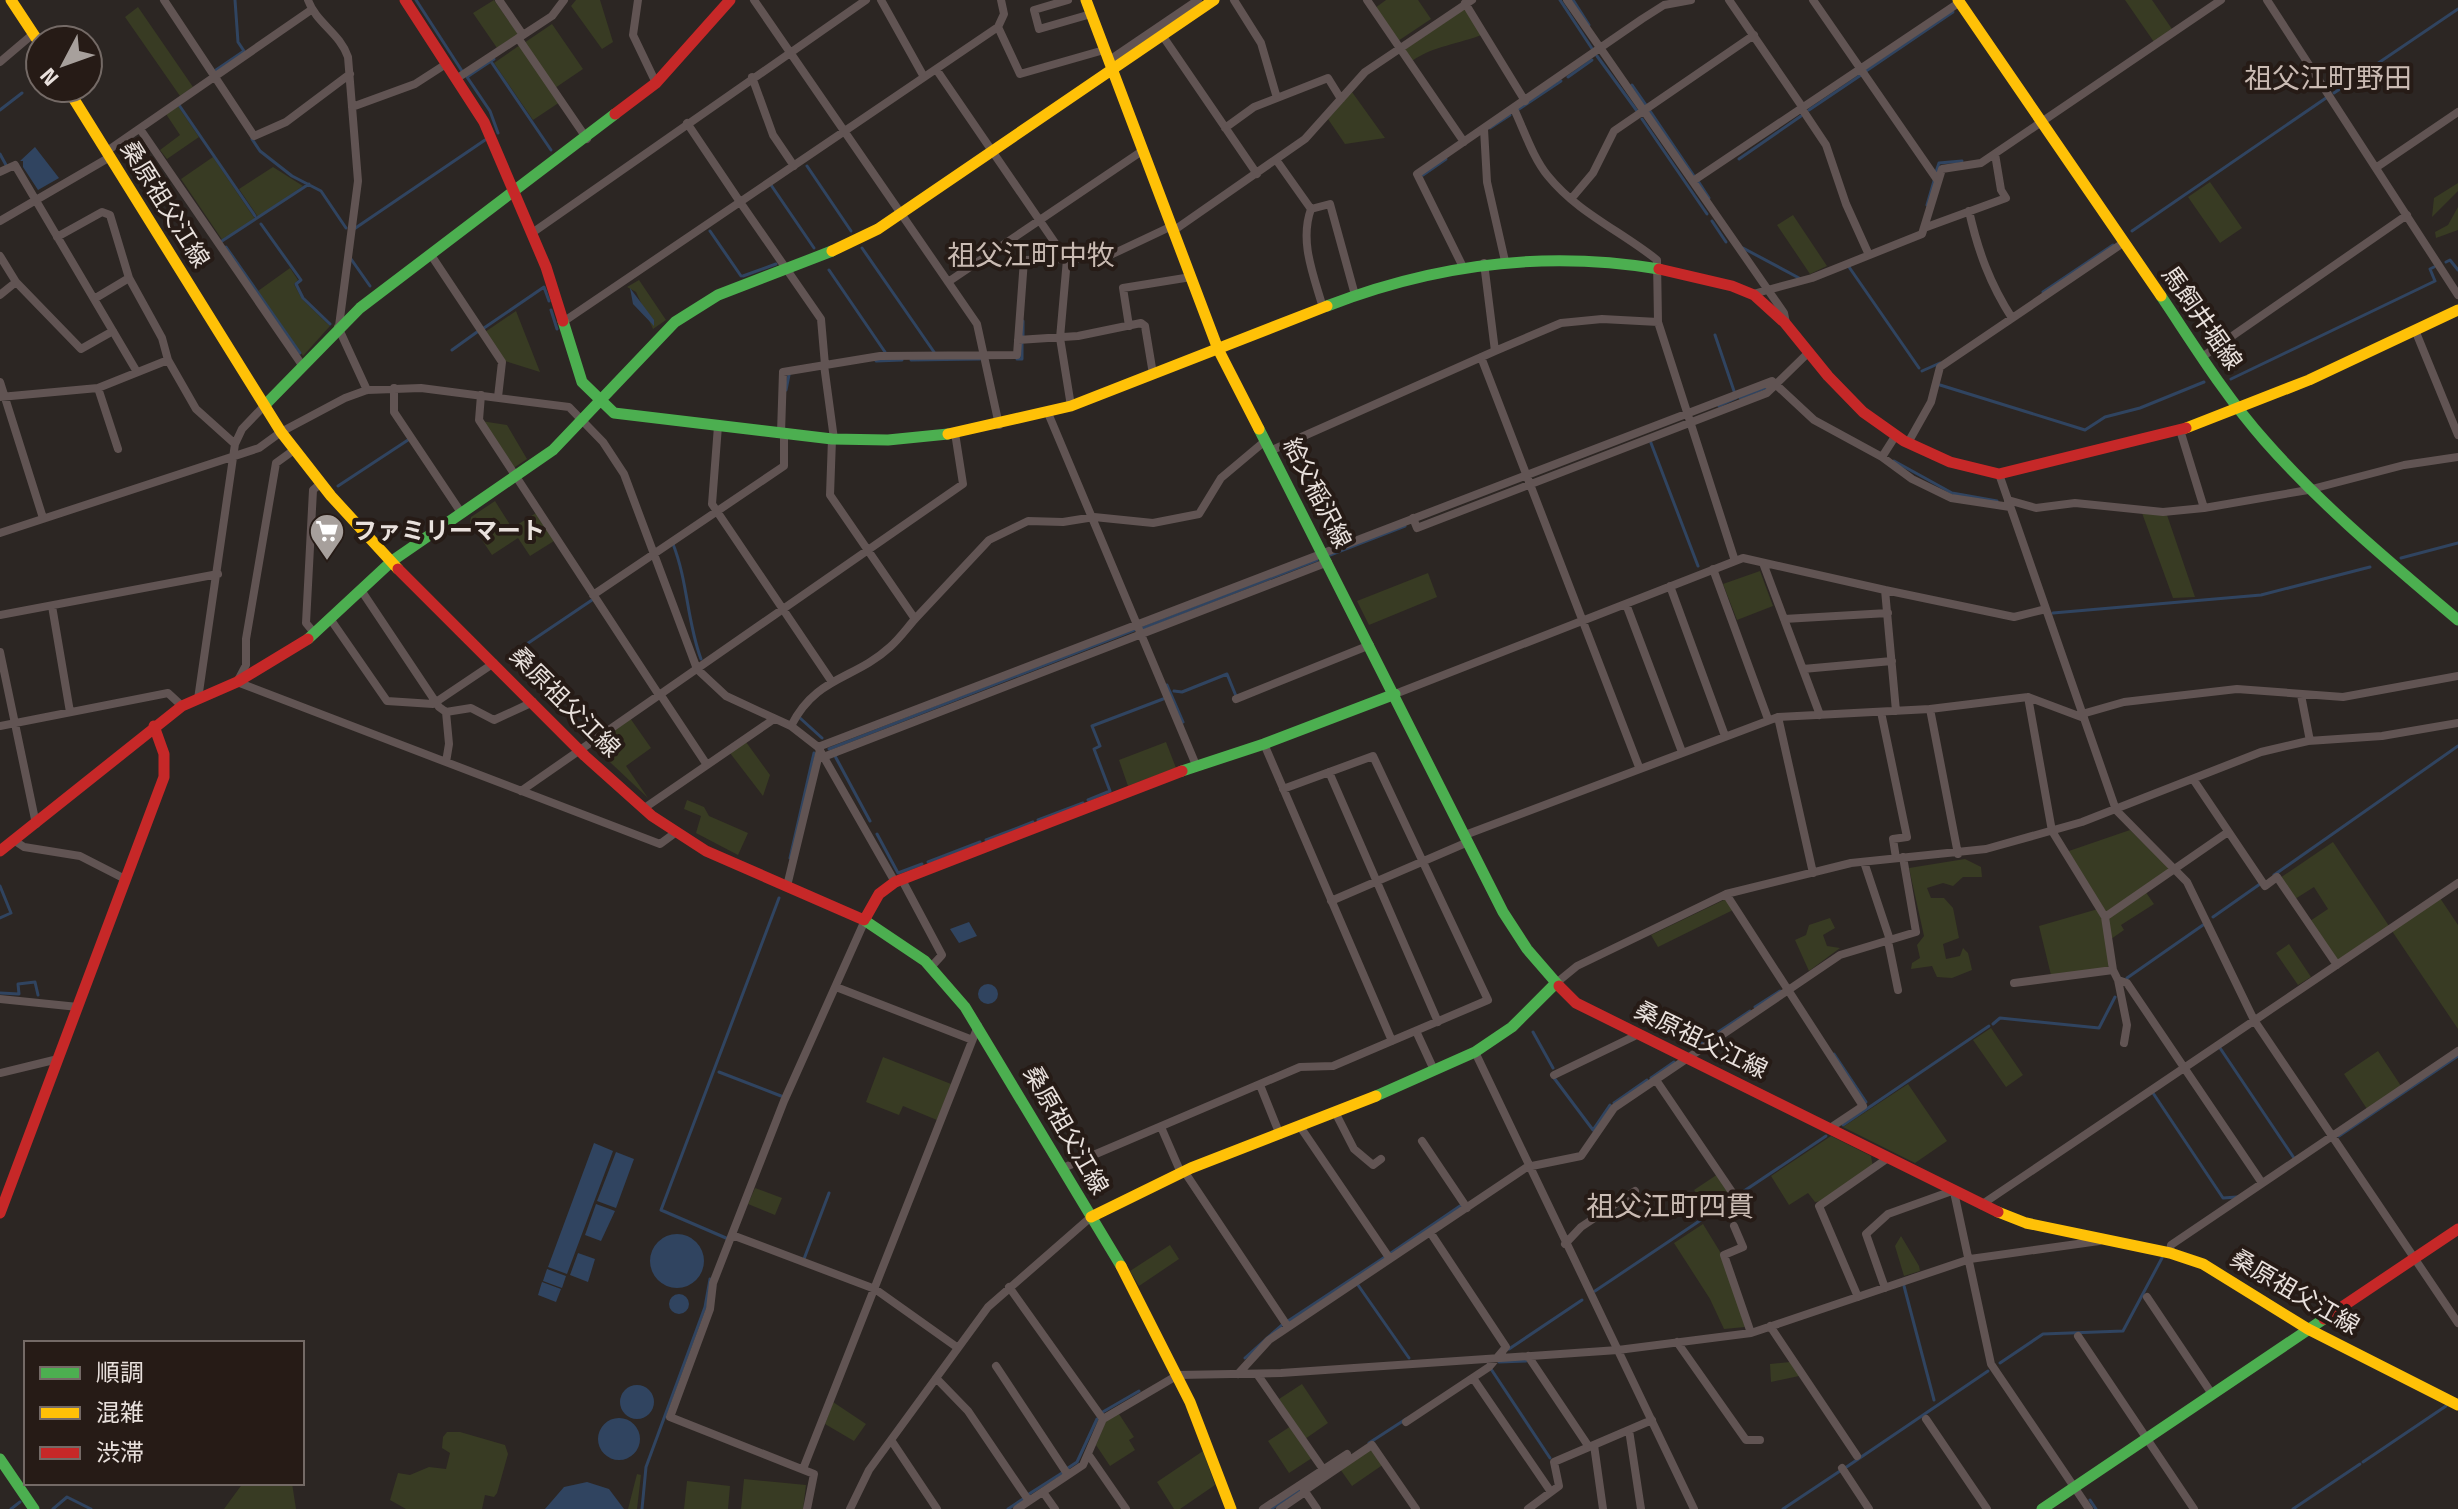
<svg xmlns="http://www.w3.org/2000/svg" width="2458" height="1509" viewBox="0 0 2458 1509" font-family="'Titillium Web','Noto Sans JP',sans-serif">
<rect width="100%" height="100%" fill="#2c2623"/>
<path fill="#383b23" d="M494 0 518 34 497 48 473 13Z
M576 0H600L613 42 602 49 571 6Z
M1386 0H1418L1431 19 1398 41 1375 8Z
M2125 0H2152L2172 29 2154 42Z
M138 7 193 87 180 96 125 17Z
M1466 8 1484 34C1459 44 1433 46 1412 61L1404 50Z
M552 24 583 69 555 88 524 43Z
M520 45 560 102 533 120 494 63Z
M1352 92 1385 138 1345 144 1328 119Z
M178 106 199 137 167 159 160 150 180 135 166 114Z
M213 157 255 219 223 241 181 179Z
M273 167 303 186 258 217 239 189Z
M2210 182 2242 228 2220 243 2188 197Z
M2458 183V191L2432 217 2434 198Z
M2458 207V230L2436 238 2435 232 2448 225Z
M1793 215 1827 266 1810 274 1777 225Z
M290 268 298 280 294 284 302 299 330 326 303 356 258 291Z
M639 280 666 320 653 329 636 292 627 287Z
M516 311 540 372 505 361 485 332Z
M481 421 507 425 527 459 512 469Z
M495 501 512 528 536 513 554 541 530 556 518 538 492 555 470 522 471 517Z
M2142 513 2167 515 2195 597 2173 598Z
M1760 571 1773 606 1737 620 1723 584Z
M1428 573 1437 597 1369 625 1357 601Z
M630 718 651 748 626 766 648 798 594 747V743Z
M746 742 770 775 763 796 730 753Z
M1166 742 1176 768 1128 786 1119 760Z
M687 800 704 807 709 816 748 833 738 855 696 833 701 816 684 809Z
M2130 830 2170 869 2107 913 2066 852Z
M2333 842 2389 926 2336 961 2310 921 2328 909 2314 887 2295 899 2280 878Z
M1965 859 1981 867 1982 877H1963L1953 886 1943 883 1927 888 1931 898H1944L1953 908 1959 938 1943 944 1946 959 1960 956 1963 948 1968 953 1972 970 1952 978 1937 977 1932 966 1911 969 1912 963 1920 958 1917 945 1924 936 1909 868Z
M2145 891 2154 904 2121 925 2124 930 2111 939 2107 917Z
M2440 898 2458 925V1029L2392 931Z
M1726 899 1733 910 1658 947 1651 935Z
M2098 909 2104 921 2109 965 2107 969 2051 975 2039 926Z
M1830 918 1835 928 1823 935 1827 946 1840 948 1809 971 1795 940 1806 935 1809 925Z
M2289 944 2311 977 2298 985 2276 953Z
M1991 1028 2023 1075 2006 1087 1973 1040Z
M2378 1051 2401 1086 2367 1109 2344 1074Z
M883 1057 951 1084 937 1120 903 1106 899 1115 866 1102Z
M1908 1084 1947 1141 1915 1163 1843 1127Z
M1831 1136 1871 1156 1873 1167 1822 1201 1815 1202 1808 1193 1789 1205 1771 1176Z
M1718 1174 1731 1194 1708 1210 1694 1190Z
M755 1188 782 1198 775 1215 748 1204Z
M1703 1224 1722 1255 1745 1327 1724 1329 1710 1299 1674 1243Z
M1901 1236 1919 1266 1920 1271 1904 1276 1895 1246Z
M1170 1245 1179 1259 1139 1286 1130 1271Z
M1790 1362 1799 1376 1771 1382 1770 1364Z
M1302 1384 1328 1423 1305 1439 1279 1399Z
M833 1402 866 1424 854 1441 825 1424Z
M1119 1414 1134 1437 1129 1440 1135 1450 1110 1466 1096 1445 1106 1421Z
M1291 1426 1312 1458 1289 1473 1268 1441Z
M447 1432H460L505 1445 508 1454 497 1493 494 1497 485 1495 482 1509H406L390 1500 398 1473 410 1475 429 1467 446 1469 450 1453 442 1448 443 1437Z
M1372 1447 1384 1464 1352 1486 1340 1469Z
M1203 1451 1215 1485 1180 1509H1174L1157 1482Z
M637 1474 641 1475 637 1509H628Z
M744 1479 806 1485 803 1509H741Z
M687 1481 730 1486 728 1509H684Z
M243 1483H292L296 1509H224Z"/>
<path fill="#304460" d="M35 147 59 178 38 190 23 167V161H20Z
M630 288 654 320V326L633 304Z
M969 922 977 936 959 943 950 929Z
M978 994a10 10 0 1 1 20 0a10 10 0 1 1-20 0Z
M594 1143 613 1151 567 1274 548 1267Z
M616 1152 634 1159 616 1208 597 1201Z
M596 1204 615 1211 601 1241 585 1235Z
M650 1261a27 27 0 1 1 54 0a27 27 0 1 1-54 0Z
M578 1253 595 1259 588 1282 570 1275Z
M547 1269 566 1276 562 1288 543 1281Z
M542 1282 561 1289 556 1302 538 1295Z
M669 1304a10 10 0 1 1 20 0a10 10 0 1 1-20 0Z
M620 1402a17 17 0 1 1 34 0a17 17 0 1 1-34 0Z
M598 1439a21 21 0 1 1 42 0a21 21 0 1 1-42 0Z
M587 1482 609 1489 624 1509H545L564 1487Z"/>
<g fill="none" stroke-linecap="round" stroke-linejoin="round">
<path stroke="#304460" stroke-width="3" d="M416 0 462 71
M1560 0 1593 50
M1573 0 1589 25
M1597 56 1637 111
M494 59 467 77 490 111 498 133
M492 63 551 150
M216 70 244 51 238 42 235 0
M1866 71 1953 12
M1568 77 1592 60
M1632 85 1646 105
M2334 93 2458 9
M179 105 255 216
M1519 109 1561 81
M0 110 22 93
M1809 110 1861 75
M1650 111 1694 176
M1642 119 1707 214
M1490 128 1510 115
M252 139 260 151 292 176 321 191 346 228
M0 154 6 165
M1739 159 1801 116
M807 166 851 231
M1936 172 1939 163 1962 161
M1423 175 1446 159
M1698 181 1709 198
M771 185 814 248
M1927 205 1934 181
M1712 221 1726 242
M261 224 301 280 296 284 303 298 330 324
M354 229 485 140
M710 231 741 276
M2132 231 2326 98
M222 241 309 184
M226 247 300 353
M862 248 934 352
M1743 248 1799 278
M351 259 370 286
M2446 262 2450 260 2458 270
M1849 267 1919 368
M829 270 885 352
M743 276 776 264
M2043 292 2113 245
M551 310 557 329
M484 328 544 287 549 301
M1715 335 1734 391
M1023 337V321
M452 350 477 332
M1017 359H1022V344
M911 360 980 359
M876 361 902 360
M1922 371 1940 363
M2231 379 2435 281 2430 269 2434 267
M1940 385 2085 430 2105 417 2140 408 2204 382
M786 390 789 375
M1740 398 1770 386
M1719 406 1736 398
M1651 443 1698 566
M1894 461 1952 493 1997 501
M338 486 408 440
M673 544C688 582 687 622 701 659
M1330 555 1405 526
M2401 558 2458 543
M2053 613 2261 595 2370 567
M1143 628 1317 560
M509 656 592 600
M1167 685 1183 722
M1174 691 1182 692 1227 674 1236 696
M800 718 822 738
M829 749 1134 630
M835 756 870 821
M1088 800 1110 791 1094 749 1100 746 1092 726 1163 699
M1038 820 1083 803
M877 834 898 873 922 864
M986 840 1033 822
M790 858 814 753
M928 862 980 842
M2274 875 2458 746
M0 886 11 913 0 918
M2213 917 2260 884
M2127 978 2203 925
M0 993 19 994 18 984 35 982 38 995
M1755 1007 1780 991
M1993 1024 2000 1018 2099 1028 2115 997
M1533 1032 1553 1068
M1694 1048 1750 1011
M2220 1048 2294 1158
M1834 1054 1866 1102
M719 1072 781 1096
M1554 1078 1593 1130 1610 1105
M1651 1078 1674 1062
M2153 1093 2223 1198 2237 1197
M1614 1103 1647 1080
M1843 1125 1989 1026
M2339 1136 2458 1056
M726 1238 661 1210 779 898
M1391 1253 1460 1206
M804 1259 829 1193
M1358 1285 1409 1358
M1904 1286 1934 1400
M1595 1291 1826 1136
M1288 1321 1385 1257
M1509 1349 1582 1300
M1245 1358 1283 1324
M1499 1362 1526 1361
M2000 1363 2043 1334 2123 1331 2162 1258
M1491 1369 1550 1458
M1101 1413 1139 1391
M1369 1443 1406 1419
M2363 1462 2446 1406
M1068 1468 1077 1462 1097 1419
M1845 1468 1988 1371
M1029 1494 1062 1473
M2090 1500 2096 1509
M11 1509 20 1502
M53 1509 67 1497 91 1509
M642 1509 646 1467 705 1307 710 1279
M1008 1509 1023 1499
M1271 1509 1299 1490
M1783 1509 1840 1471
M2293 1509 2360 1464"/>
<path stroke="#615453" stroke-width="8" d="M164 0 254 136 286 122 350 74
M308 0C316 23 340 33 348 57L358 181 339 326
M499 0 523 35
M638 0 633 35 656 83
M754 0 977 324 999 425
M881 0 924 77
M1068 0 1034 10 1039 29 1091 14
M1234 0 1261 43 1277 98
M1367 0 1464 142
M1567 0 1784 313 1786 323
M1729 0 1803 108
M1813 0 1938 181
M2267 0 2458 295
M1465 3 1525 101
M998 27 1020 74 1104 50
M1162 35 1257 174
M518 38 587 139
M1108 61 1198 0
M0 62 33 34
M936 69 1066 259
M752 77 773 135 794 166
M456 79 552 16 564 0
M352 107 415 84 446 64
M1514 109C1524 130 1533 158 1548 176 1578 213 1621 231 1657 260L1658 322 1735 561
M1802 109 1826 145 1846 204 1869 255
M1225 128 1254 107 1328 78 1341 99
M140 129 302 365
M1484 129 1487 182 1505 261
M107 151 311 10
M1277 161 1311 209C1299 242 1314 276 1323 308
M2377 167 2458 112
M0 172 15 165 137 372
M1693 181 1960 2
M1571 199 1593 173 1614 131 1754 35
M1311 209 1330 204 1355 295
M1969 211C1978 251 1990 284 2012 318
M0 221 110 157
M1924 228 2006 198 2001 190 1995 154
M1173 231 1305 139 1365 72 1472 0
M532 233 866 0
M57 237 102 212 110 215 129 278 162 338 168 360
M431 255 502 362 498 397
M0 256 16 282 81 349 113 331
M1067 259 1060 338 1071 406
M1463 267 1417 174 1642 19 1664 5 1691 0
M948 282 1142 151
M1753 294 1812 278 1922 234 1942 169 1981 163 2221 0
M0 295 16 282
M94 299 129 278
M563 322 740 202 687 123
M1129 326 1123 288 1191 277
M338 327 367 390
M2415 330 2458 435
M1018 340 1078 336 1141 323 1145 326 1153 374
M1495 351 1561 323 1602 319 1658 322
M1481 357 1639 767
M2202 357 2407 215
M824 365 834 439
M825 365 821 319 740 202 998 27 1004 14 1001 0
M0 382 43 518
M98 388 118 449
M394 388V412L462 514
M481 395 479 420 659 695
M0 397 98 388 168 360 196 409 235 444
M1048 413 1196 765
M718 426 712 504 832 682
M2180 430 2204 508
M781 433 783 372 880 356 1017 355 1024 260 1104 258 1172 226
M832 439 830 495 915 619 989 540 1028 521 1063 522 1094 517 1153 523 1199 514 1221 478 1265 441
M1909 441 1931 402 1940 367 2123 243
M294 450 276 463 246 639V665L237 682 660 844 675 833
M1270 451 1495 351 1484 263
M1882 457 1896 435
M1999 474 2116 810 2187 882 2254 1020 2458 1323
M2008 500 2036 508 2075 503 2163 512 2204 508 2308 490 2404 465 2458 457
M1413 518 1417 528 1767 393 1809 352
M0 533 259 448 281 432 345 398 367 390 421 388 569 407 603 442 624 474 697 669 726 696 791 726 818 747 895 882
M1763 563 1820 715
M1713 569 1768 719
M1670 586 1725 736
M361 590 439 707 446 712 449 744 446 762
M1885 590 2014 617 2046 609
M593 595 784 466V434
M1626 604 1682 752
M52 606 70 712
M0 615 218 574
M1784 619 1888 613
M331 620 387 701 433 704 494 663
M315 634 306 623 313 490 320 484
M0 652 36 824
M1803 669 1892 661
M660 694 707 765
M1395 694 1743 558 1885 590 1896 711
M2301 695 2310 741
M198 699 235 444 242 429 265 405
M1236 699 1370 645
M1930 709 1958 854
M446 712 471 708 494 720 533 702
M1881 712 1907 837 1893 839 1896 858
M2082 714 2124 702 2237 689 2343 697 2458 676
M1778 717 1813 873
M0 726 168 693 182 706
M791 726C816 676 854 680 890 647 900 638 907 628 915 619
M1264 744 1392 1041
M818 747 1772 381 1814 420 1882 457 1912 479 1951 498 2010 507
M826 756 1328 562
M1329 772 1438 1022
M2193 779 2265 886 2277 877 2337 965
M521 791 963 484 955 433
M643 809 774 719
M1465 835 1778 717 1930 709 2028 697 2084 718
M15 841 24 847 80 856 125 879
M1864 862 1890 940
M902 880 942 955 932 966
M787 886 820 750
M1726 894 1863 1106 1830 1128
M1331 901 1468 842
M2105 917 2228 832
M1888 941 1898 990
M2113 970 2118 980 2127 983 2262 1183
M2118 980 2127 1025 2124 1043
M2014 983 2113 970 2105 917 2052 831 2028 697
M1555 984 1577 966 1726 894 1851 863 1986 849 2082 822 2261 752 2308 741 2382 736 2458 723
M836 987 970 1039
M0 999 78 1007
M1416 1031 1434 1070
M1475 1052 1694 1509
M0 1073 58 1059
M1554 1075 1639 1034
M1656 1080 1732 1192
M1260 1085 1280 1135
M1336 1114 1354 1149 1373 1165 1381 1159
M1161 1127 1181 1173
M1301 1128 1390 1259
M1422 1141 1467 1208
M1063 1168 1300 1067 1333 1066 1488 1000 1373 756 1283 789
M1184 1171 1288 1327
M1954 1192 1991 1364 2089 1509
M1981 1205 2458 883
M1734 1226 1743 1247 1724 1255 1751 1333
M732 1235 875 1289 958 1348
M1565 1244 1581 1227 1635 1191
M2170 1253 2171 1245 2458 1051
M1009 1287 1103 1419
M1885 1288 1866 1234 1888 1214 1952 1191
M1858 1297 1819 1206 1888 1158
M2147 1297 2212 1394
M1770 1326 1857 1456
M2078 1336 2194 1509
M1677 1342 1746 1440H1760
M1528 1356 1589 1447
M996 1366 1068 1475
M1238 1374 1269 1340 1527 1167 1581 1156 1614 1108 1840 955 1916 932 1903 857
M1257 1374 1323 1469
M936 1378 968 1411 1029 1501
M1473 1378 1551 1492
M1926 1419 1987 1509
M1406 1422 1489 1367 1506 1347 1430 1232
M1629 1430 1641 1509
M891 1440 937 1509
M1594 1445 1603 1509
M1088 1454 1126 1509
M1842 1468 1869 1509
M803 1469 978 1026
M1304 1490 1317 1509
M1304 1491 1372 1445 1416 1509
M1043 1492 1055 1509
M807 1509 814 1474 670 1417 710 1309 713 1283 784 1101 866 918
M850 1509 869 1470 988 1307 1091 1217
M1017 1509 1083 1465 1103 1419 1178 1375 1281 1373 1618 1350 1751 1333 1970 1259 2099 1241
M1263 1509 1347 1454
M1280 1509 1305 1492
M1528 1509 1559 1486 1554 1462 1652 1420"/>
<path stroke="#4caf50" stroke-width="11" d="M2161 296C2194 345 2225 396 2265 441 2323 507 2391 563 2458 620
M1327 306C1435 264 1545 250 1659 269
M563 321 582 382 614 413 832 439 888 440 948 434
M265 405 360 308 615 114
M1259 429 1503 912 1527 949 1559 986
M308 639 392 561 553 450 675 322 718 295 832 251
M1182 771 1264 744 1395 694
M864 920 925 961 965 1007 1121 1266
M1376 1096 1475 1052 1512 1027 1555 984
M0 1459 34 1509
M2042 1509 2324 1319"/>
<path stroke="#ffc107" stroke-width="11" d="M11 0 40 44
M1086 0 1218 349 1259 429
M1958 0 2161 296
M67 88 281 432 331 496 398 569
M832 251 878 229 1214 0
M2186 428 2309 380 2458 310
M948 434 1071 406 1327 306
M1998 1212 2026 1223 2170 1253 2203 1264 2308 1329 2458 1405
M1091 1217 1191 1168 1376 1096
M1121 1266 1190 1402 1231 1509"/>
<path stroke="#c62828" stroke-width="11" d="M405 0 484 122 546 267 563 321
M615 114 656 83 730 0
M1659 269 1732 286 1754 295 1785 323 1828 376 1863 412 1904 441 1950 462 1999 474 2186 428
M398 569 585 756 652 816 706 851 864 920
M0 851 182 706 237 682 308 639
M866 917 879 894 895 882 1182 771
M1559 986 1576 1003 1998 1212
M0 1213 164 777V754L154 726
M2324 1319 2458 1229"/>
</g>
<defs>
<g id="supermarket-pin" transform="scale(1.8)"><path d="M0 17L-7.5 6A9.5 9.5 0 1 1 7.5 6Z" fill="#a7a09c" stroke="#261b16"/><path d="M-6-5.5h2.5l.6 2H6L4.5 2H-2.5L-4.4-4H-6ZM-1.5 3.2a1.3 1.3 0 1 0 .1 0ZM3 3.2a1.3 1.3 0 1 0 .1 0Z" fill="#fff"/></g>
</defs>
<g fill-rule="evenodd">
<use href="#supermarket-pin" x="327" y="531"/>
</g>
<g text-anchor="middle" stroke-width="8" stroke-linejoin="round" paint-order="stroke">
<g font-size="24" fill="#e9e1dd" stroke="#261b16">
<text transform="translate(165 204) rotate(58)" y="8">桑原祖父江線</text>
<text transform="translate(2202 318) rotate(55)" y="8">馬飼井堀線</text>
<text transform="translate(1317 493) rotate(63)" y="8">給父稲沢線</text>
<text transform="translate(565 702) rotate(45)" y="8">桑原祖父江線</text>
<text transform="translate(1701 1040) rotate(26)" y="8">桑原祖父江線</text>
<text transform="translate(1066 1130) rotate(60)" y="8">桑原祖父江線</text>
<text transform="translate(2295 1292) rotate(30)" y="8">桑原祖父江線</text>
</g>
<g font-size="24" font-weight="bold" fill="#e9e1dd" stroke="#261b16" text-anchor="start">
<text x="353" y="539">ファミリーマート</text>
</g>
<g font-size="28" fill="#cabbb3" stroke="#261b16">
<text x="2328" y="88">祖父江町野田</text>
<text x="1031" y="265">祖父江町中牧</text>
<text x="1670" y="1216">祖父江町四貫</text>
</g>
</g>
<rect x="24" y="1341" width="280" height="144" fill="#261b16" stroke="#746a66" stroke-width="2"/>
<rect x="40" y="1367" width="40" height="12" fill="#4caf50" stroke="#746a66" stroke-width="2"/>
<text x="96" y="1381" font-size="24" fill="#e9e1dd">順調</text>
<rect x="40" y="1407" width="40" height="12" fill="#ffc107" stroke="#746a66" stroke-width="2"/>
<text x="96" y="1421" font-size="24" fill="#e9e1dd">混雑</text>
<rect x="40" y="1447" width="40" height="12" fill="#c62828" stroke="#746a66" stroke-width="2"/>
<text x="96" y="1461" font-size="24" fill="#e9e1dd">渋滞</text>
<g transform="translate(64 64) rotate(229)"><circle r="38" fill="#261b16" stroke="#746a66" stroke-width="2"/>
<path d="M0-6L14 30L0 20L-14 30Z" fill="#a7a09c"/>
<text y="-12" font-size="22" font-weight="bold" text-anchor="middle" fill="#e9e1dd">N</text>
</g>
</svg>
